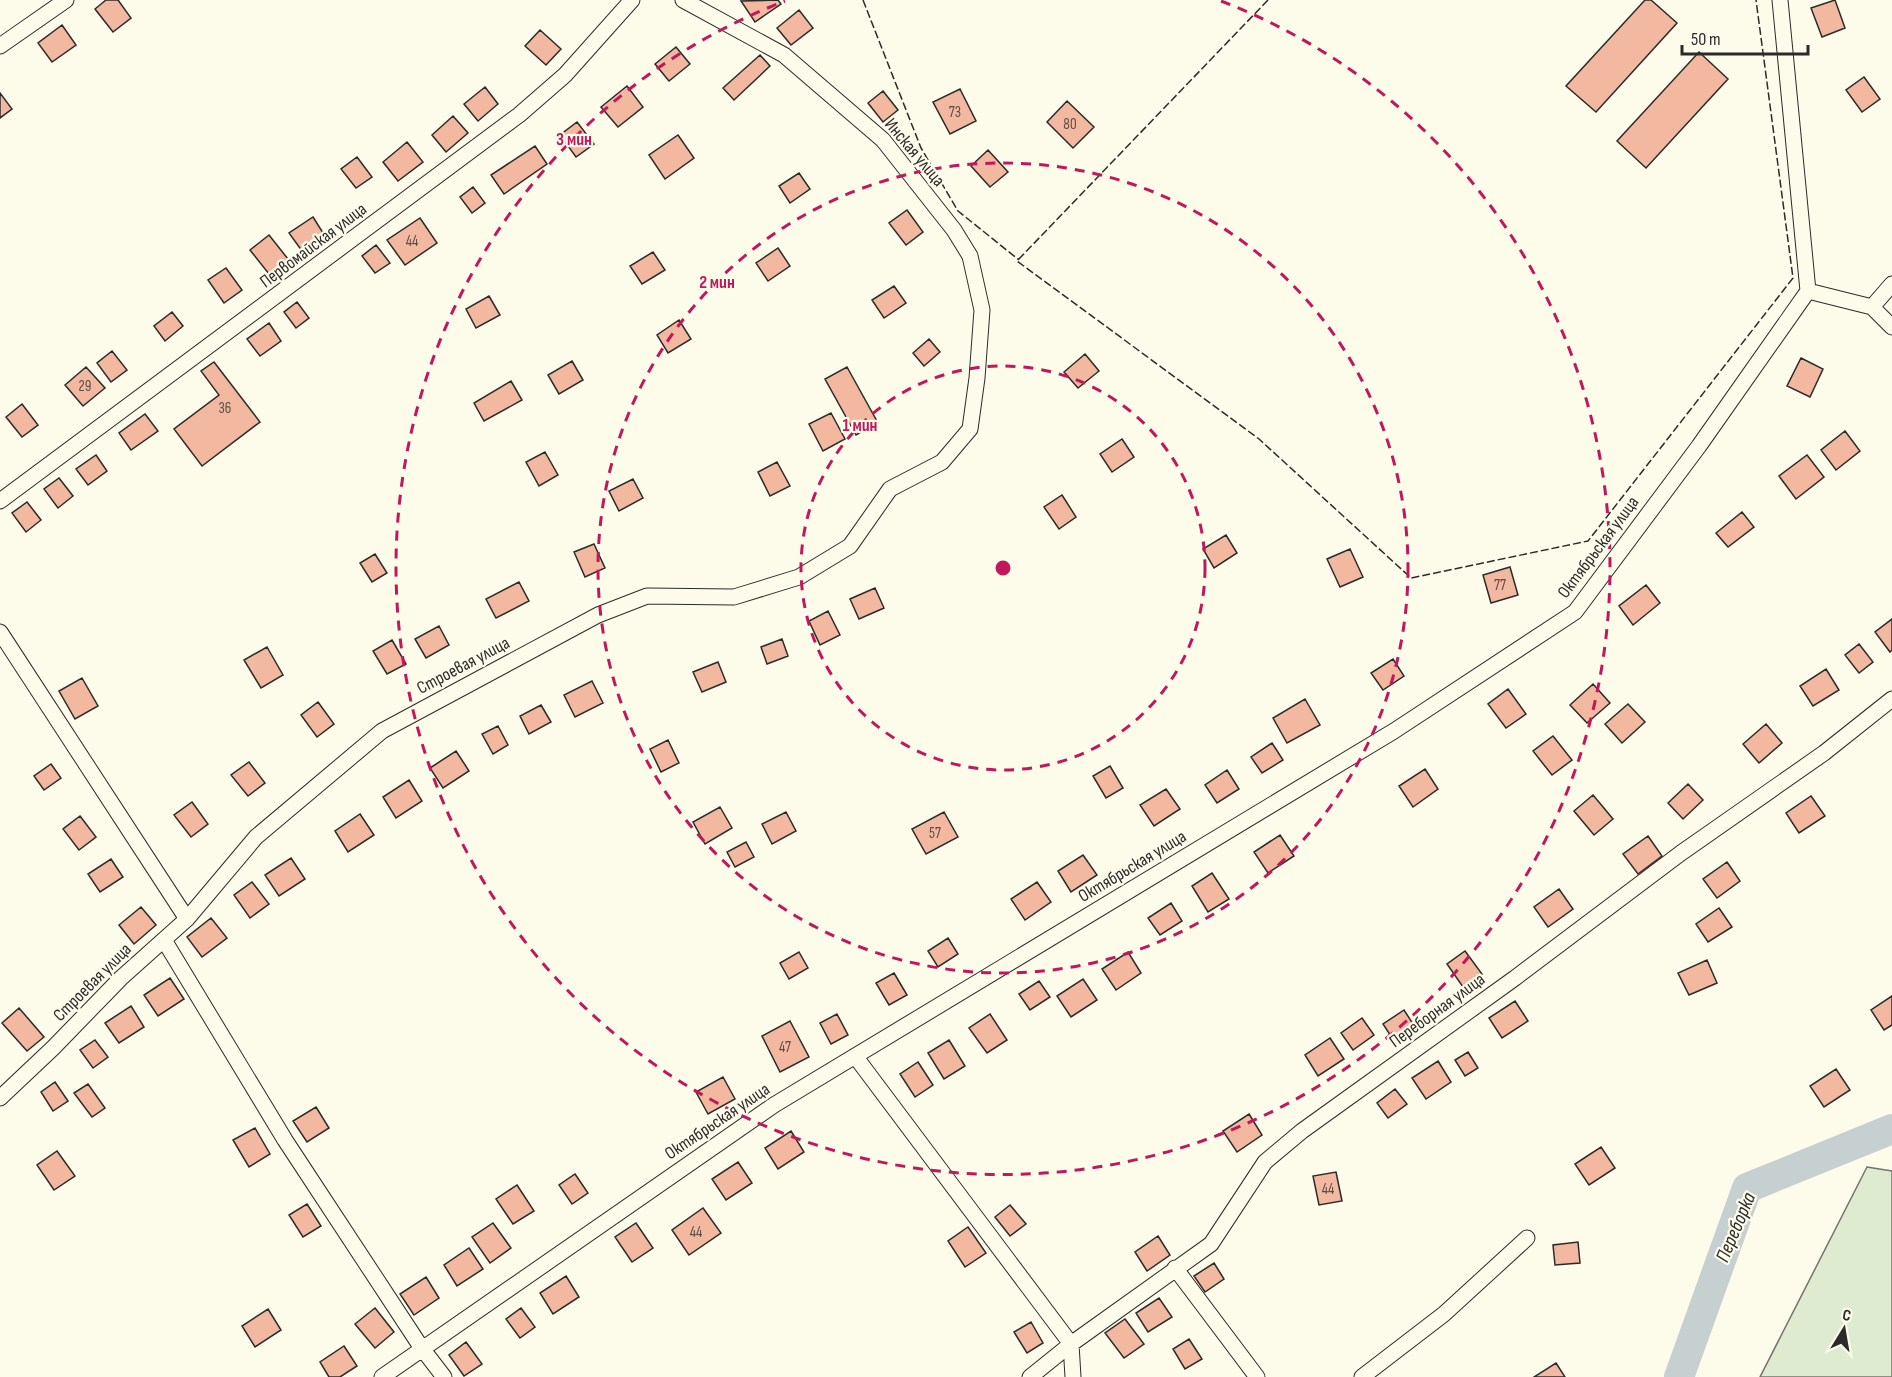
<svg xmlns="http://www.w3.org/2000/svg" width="1892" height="1377" viewBox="0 0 1892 1377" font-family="'Sofia Sans Condensed',sans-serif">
<rect width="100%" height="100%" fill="#fdfbea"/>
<path fill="#deebd1" stroke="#74746e" stroke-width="1.5" d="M1867 1167 1892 1171V1377H1760Z"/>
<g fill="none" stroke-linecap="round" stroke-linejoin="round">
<path stroke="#c7d0d0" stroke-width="30" d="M1679 1377 1747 1188 1892 1129"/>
</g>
<path fill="#f2b8a0" stroke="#2b2b2b" stroke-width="1.5" d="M106 0H118L131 18 113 32 95 9Z
M778 0 781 4 755 22 741 1Z
M1645 0H1651L1677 23 1596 112 1566 86Z
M1835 0 1845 28 1822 37 1811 8Z
M799 10 813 28 791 45 777 28Z
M62 25 76 45 52 62 38 43Z
M540 30 561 49 546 65 525 46Z
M676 47 690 64 669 81 655 64Z
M1699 52 1728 79 1646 168 1617 141Z
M760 55 770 66 734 100 723 88Z
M1864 77 1880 99 1862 112 1846 90Z
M627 86 643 107 618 127 601 107Z
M485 87 498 104 478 121 464 104Z
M960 89 976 121 950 134 933 102Z
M883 91 898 110 883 122 868 103Z
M0 93 12 109 0 118Z
M1067 101 1094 127 1073 148 1047 122Z
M453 116 468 133 446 152 432 135Z
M577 122 594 144 576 157 560 135Z
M678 135 694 158 665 179 649 155Z
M407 142 423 162 398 181 383 162Z
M535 146 547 164 504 194 491 175Z
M988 150 1008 172 990 187 971 166Z
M357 157 372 177 356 188 341 169Z
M799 173 810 189 790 203 779 186Z
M473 187 485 203 472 213 460 197Z
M907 210 923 232 906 245 889 223Z
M313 217 325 236 302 251 289 233Z
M420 218 437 243 405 265 387 240Z
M269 235 288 259 269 274 250 250Z
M376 245 390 263 375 273 362 256Z
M778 248 790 266 768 281 756 263Z
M653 252 665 270 642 284 630 266Z
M226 268 242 290 224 303 208 280Z
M894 286 906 303 884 318 872 300Z
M489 296 500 315 476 328 466 309Z
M297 302 309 318 296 328 284 312Z
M172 312 183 326 165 341 154 326Z
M679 320 691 339 668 353 657 335Z
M269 323 281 341 260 356 247 339Z
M929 339 940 352 924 366 913 353Z
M112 351 127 370 111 382 97 363Z
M1085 354 1099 371 1078 388 1064 372Z
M1801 358 1823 369 1810 397 1787 386Z
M572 361 583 380 559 394 548 375Z
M214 362 260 422 202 466 174 429 219 395 201 371Z
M86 367 105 388 83 406 65 385Z
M847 367 878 423 856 435 825 379Z
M511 381 522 400 484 421 474 403Z
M22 404 38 425 22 437 6 417Z
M831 413 845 439 823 451 809 424Z
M145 414 158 431 131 450 119 433Z
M1845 431 1860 451 1836 470 1821 450Z
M1122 439 1134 457 1112 472 1100 454Z
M545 452 558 475 539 486 526 462Z
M96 455 107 471 88 485 76 469Z
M1807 455 1824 477 1796 499 1779 476Z
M777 462 790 486 770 496 758 472Z
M59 478 73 496 58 508 44 489Z
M633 479 643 498 619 511 609 491Z
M1062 495 1076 517 1059 529 1044 507Z
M27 502 41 520 26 532 12 513Z
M1742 512 1754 527 1728 547 1716 533Z
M1226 535 1237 553 1214 568 1203 549Z
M594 544 605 568 585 577 574 552Z
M1350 549 1363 577 1340 587 1327 559Z
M375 554 387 573 372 582 360 563Z
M1510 567 1518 595 1491 603 1483 575Z
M519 582 529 601 496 618 486 599Z
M1646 585 1660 603 1633 625 1619 606Z
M875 588 884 608 859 619 850 599Z
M828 611 840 635 820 645 809 621Z
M1892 619V650L1890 652 1875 632Z
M439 626 449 645 426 658 415 639Z
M782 639 788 656 767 664 761 647Z
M392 640 406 664 387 674 373 651Z
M1859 644 1873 662 1859 673 1845 655Z
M267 647 283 675 261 688 244 660Z
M1393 659 1404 676 1383 690 1371 673Z
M718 662 726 682 702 692 693 672Z
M1826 669 1839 690 1813 706 1800 686Z
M82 678 98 706 75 719 59 691Z
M592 681 603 703 575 717 564 695Z
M1593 684 1610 703 1587 723 1570 705Z
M1508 689 1526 714 1506 728 1488 704Z
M1305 699 1320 725 1287 743 1273 718Z
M318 702 334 724 317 737 301 715Z
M1628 704 1645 722 1622 743 1605 724Z
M541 705 551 722 529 734 520 716Z
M1766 724 1782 743 1759 763 1743 744Z
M498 726 508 745 493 754 482 734Z
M1553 736 1572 760 1552 775 1533 751Z
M668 740 679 763 661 772 650 749Z
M1272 743 1283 760 1262 773 1251 757Z
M456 751 469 771 443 788 430 768Z
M249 762 265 783 248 796 231 775Z
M51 764 61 778 44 790 34 776Z
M1110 766 1123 788 1106 798 1093 776Z
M1425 769 1438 789 1413 807 1399 786Z
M1227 770 1239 789 1217 803 1205 785Z
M409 780 422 801 396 818 383 797Z
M1688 784 1703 800 1683 819 1668 803Z
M1166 789 1180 809 1154 826 1140 805Z
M1593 795 1613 819 1594 835 1574 811Z
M1811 796 1825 816 1799 833 1786 813Z
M192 802 208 824 191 837 174 815Z
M720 807 732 828 705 844 693 822Z
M786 812 796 831 772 844 762 824Z
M944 812 958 837 926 854 912 829Z
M360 814 374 835 348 852 335 831Z
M80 816 96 837 79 850 63 829Z
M1280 835 1294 856 1268 873 1254 852Z
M1648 836 1662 856 1638 874 1623 854Z
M746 842 754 857 735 867 727 852Z
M1083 855 1097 875 1071 892 1058 871Z
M291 858 305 879 279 896 265 875Z
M111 859 123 877 100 892 88 874Z
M1727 862 1740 881 1717 898 1703 879Z
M1212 873 1229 899 1208 912 1192 886Z
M252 882 269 904 250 918 234 895Z
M1037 882 1051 902 1025 920 1011 899Z
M1559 889 1573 909 1548 927 1534 907Z
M1171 903 1182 921 1160 935 1148 918Z
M141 907 156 925 134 944 119 925Z
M1719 908 1732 927 1708 942 1696 924Z
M211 918 227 938 202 957 187 937Z
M948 938 958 954 938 967 928 951Z
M1465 951 1482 974 1463 987 1447 964Z
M799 952 808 968 789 979 780 963Z
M1128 952 1141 973 1116 990 1102 969Z
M1707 960 1717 983 1689 995 1678 973Z
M894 973 907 995 889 1005 876 983Z
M170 978 184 999 158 1016 144 995Z
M1083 979 1097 1000 1071 1017 1057 996Z
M1039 981 1050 997 1030 1010 1019 994Z
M1892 996V1025L1884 1030 1871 1010Z
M1515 1001 1528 1021 1502 1038 1489 1018Z
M131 1006 144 1027 119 1043 105 1023Z
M19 1008 44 1037 27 1051 2 1023Z
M1404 1010 1415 1027 1394 1041 1383 1024Z
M837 1014 848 1035 831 1044 820 1023Z
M990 1014 1007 1040 987 1053 969 1028Z
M1362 1018 1374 1035 1353 1050 1341 1033Z
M790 1021 809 1057 780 1072 762 1036Z
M1330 1038 1344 1059 1318 1076 1305 1055Z
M95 1040 108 1057 93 1068 80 1050Z
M949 1040 965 1066 944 1079 928 1053Z
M1468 1052 1478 1068 1465 1076 1455 1060Z
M1438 1061 1451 1082 1426 1099 1412 1078Z
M918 1062 933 1085 915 1097 900 1074Z
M1836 1069 1850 1090 1824 1107 1810 1086Z
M723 1077 735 1099 708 1114 696 1092Z
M55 1082 68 1101 53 1111 41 1092Z
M88 1084 105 1108 92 1117 74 1093Z
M1395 1089 1407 1104 1388 1118 1377 1103Z
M316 1107 329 1128 307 1142 293 1121Z
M1249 1114 1262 1135 1237 1152 1223 1131Z
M255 1128 270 1154 249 1167 233 1140Z
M791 1131 804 1152 778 1169 765 1148Z
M1601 1147 1615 1168 1589 1185 1575 1164Z
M57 1151 75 1176 54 1190 37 1165Z
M738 1162 752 1183 726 1200 712 1179Z
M1336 1172 1342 1201 1319 1205 1313 1176Z
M575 1174 588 1193 572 1204 559 1185Z
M517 1185 534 1211 513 1224 496 1199Z
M307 1204 321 1226 303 1237 289 1215Z
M1010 1205 1026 1224 1010 1236 995 1217Z
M703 1208 721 1233 689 1255 672 1230Z
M493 1223 511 1248 490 1263 472 1237Z
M636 1223 653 1248 632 1262 615 1237Z
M968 1227 986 1253 965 1267 948 1241Z
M1158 1236 1170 1255 1147 1271 1135 1252Z
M1578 1242 1580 1263 1555 1265 1553 1245Z
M469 1248 483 1269 457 1286 444 1265Z
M1214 1263 1224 1279 1205 1292 1194 1276Z
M566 1276 579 1297 553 1314 540 1293Z
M426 1277 439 1298 414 1315 400 1294Z
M1159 1298 1172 1317 1148 1332 1136 1313Z
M375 1308 394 1332 375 1348 355 1324Z
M521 1308 535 1327 520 1338 506 1319Z
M268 1309 281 1330 255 1347 242 1326Z
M1125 1319 1144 1344 1124 1358 1105 1333Z
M1031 1322 1043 1343 1027 1353 1014 1332Z
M1189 1339 1202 1359 1185 1369 1173 1349Z
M466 1342 482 1364 464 1376 449 1355Z
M344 1346 357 1366 340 1377H329L320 1362Z
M1556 1363 1565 1377H1534Z"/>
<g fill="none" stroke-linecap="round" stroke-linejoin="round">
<g stroke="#2b2b2b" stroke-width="17">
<path id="minor" d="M1780 0 1808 291
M0 46 66 0
M1808 291 1872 307 1892 327
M1872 307 1892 284
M0 501 519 115 565 75 632 0
M0 632 187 919
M164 940 285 1140 421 1347 444 1377
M855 1056 1071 1344 1073 1377
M0 1098 53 1048 121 978 187 919 256 837 382 731 598 615 647 596 734 597 799 577 850 546 890 489 942 462 970 429 977 378 982 310 970 256 954 230 883 140 784 55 683 0
M1175 1268 1257 1377
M382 1377 774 1105 1394 731 1575 612 1699 446 1808 291
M1030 1377 1071 1344 1211 1244 1265 1162 1302 1131 1515 978 1681 853 1824 753 1892 699
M1362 1377 1444 1314 1527 1238"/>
</g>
<use href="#minor" stroke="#fdfbea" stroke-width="15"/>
<path stroke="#2b2b2b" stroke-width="1.5" stroke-dasharray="8 3" stroke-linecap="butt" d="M863 0 921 148 958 211 1019 260
M1268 0 1017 261 1259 439 1411 578 1588 541 1793 278 1756 0"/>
</g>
<g fill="none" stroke="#c2185b" stroke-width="3" stroke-dasharray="10 8">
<circle cx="1003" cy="568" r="202"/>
<circle cx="1003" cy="568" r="405"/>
<path d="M1221 1A607 607 0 1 1 785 1"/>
</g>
<g text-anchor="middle" stroke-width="4.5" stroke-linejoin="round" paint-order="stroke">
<g font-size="15" fill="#5d4e48">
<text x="955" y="117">73</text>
<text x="1070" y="129">80</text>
<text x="412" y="246">44</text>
<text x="85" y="391">29</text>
<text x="225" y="413">36</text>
<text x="1500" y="590">77</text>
<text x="935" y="838">57</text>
<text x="785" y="1052">47</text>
<text x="1328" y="1194">44</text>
<text x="696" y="1237">44</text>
</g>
<g font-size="18" fill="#2b2b2b" stroke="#fdfbea">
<text transform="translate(915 152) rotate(50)" y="6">Инская улица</text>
<text transform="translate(313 245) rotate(-37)" y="6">Первомайская улица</text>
<text transform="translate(1598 547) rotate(-53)" y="6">Октябрьская улица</text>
<text transform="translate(463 665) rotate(-28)" y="6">Строевая улица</text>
<text transform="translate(1132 866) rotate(-31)" y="6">Октябрьская улица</text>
<text transform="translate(92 982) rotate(-45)" y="6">Строевая улица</text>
<text transform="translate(1437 1010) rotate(-36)" y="6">Переборная улица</text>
<text transform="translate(717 1121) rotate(-34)" y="6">Октябрьская улица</text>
</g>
<g font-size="20" font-style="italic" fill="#2b2b2b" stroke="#fdfbea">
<text transform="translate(1735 1227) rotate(-67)" y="7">Переборка</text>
</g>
</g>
<circle cx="1003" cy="568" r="9" fill="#c2185b" stroke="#fdfbea" stroke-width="3"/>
<g font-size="18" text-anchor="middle" font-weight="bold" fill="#c2185b" stroke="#fdfbea" stroke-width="4.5" stroke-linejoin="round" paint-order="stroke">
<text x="574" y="145">3 мин</text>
<text x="717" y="288">2 мин</text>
<text x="860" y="431">1 мин</text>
</g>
<g transform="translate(1844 1329) rotate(11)" stroke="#fdfbea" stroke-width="4.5" paint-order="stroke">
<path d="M0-4.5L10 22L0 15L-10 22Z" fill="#2b2b2b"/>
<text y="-9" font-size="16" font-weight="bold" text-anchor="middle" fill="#2b2b2b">С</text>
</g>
<path d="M1682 45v9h126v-9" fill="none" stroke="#2b2b2b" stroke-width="3"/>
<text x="1691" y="45" font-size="18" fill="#2b2b2b" stroke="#fdfbea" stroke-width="4.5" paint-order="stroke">50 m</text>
</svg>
